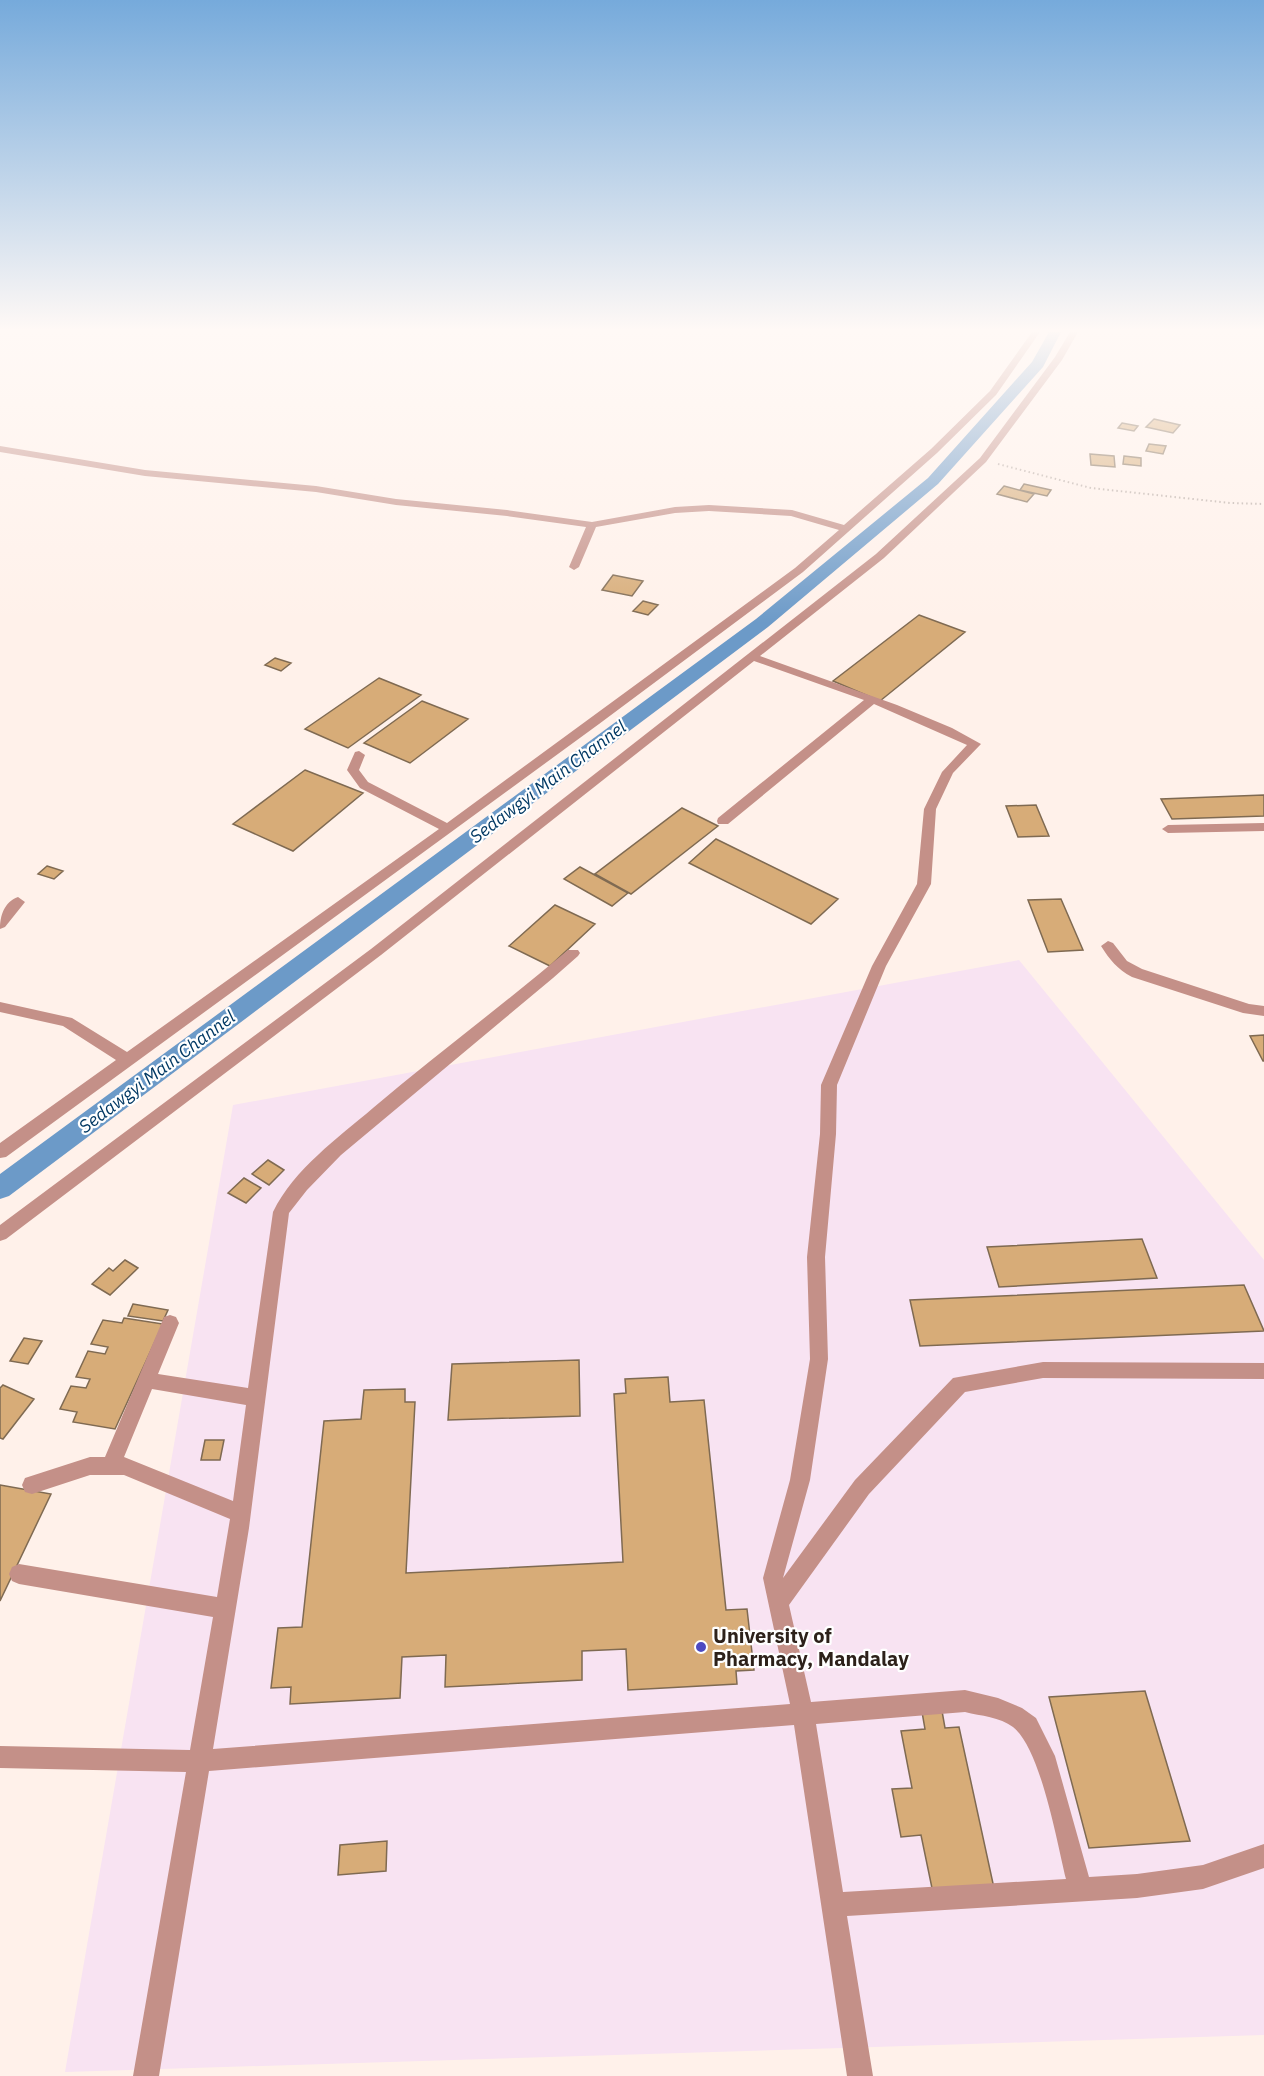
<svg xmlns="http://www.w3.org/2000/svg" width="1264" height="2076" viewBox="0 0 1264 2076" font-family="'IBM Plex Sans',sans-serif">
<rect width="100%" height="100%" fill="#fff1ea"/>
<path fill="#f8e3f2" d="M1019 960 1264 1260V2035L65 2072 233 1105Z"/>
<g fill="none" stroke-linecap="round" stroke-linejoin="round">
<path fill="#6c9ac8" fill-rule="evenodd" d="M1049 332H1061L1043 367 938 484 768 627 9 1196 0 1199V1174L756 619 928 478 1032 362Z"/>
</g>
<path fill="#d7ac78" stroke="#7f6a52" stroke-width="1.5" d="M1154 419 1180 425 1173 433 1146 427Z
M1122 423 1138 426 1134 431 1118 428Z
M1149 444 1166 446 1163 454 1146 451Z
M1090 454 1114 456 1115 467 1091 465Z
M1124 456 1141 458V466L1123 464Z
M1024 484 1051 490 1047 496 1020 490Z
M1004 486 1034 494 1027 502 997 494Z
M613 575 643 581 632 596 602 590Z
M643 601 658 605 648 615 633 611Z
M919 615 965 632 880 701 833 681Z
M275 658 291 663 281 671 265 665Z
M379 678 421 695 348 748 305 729Z
M422 701 468 719 410 763 364 743Z
M305 770 363 793 293 851 233 824Z
M1264 795V816L1172 819 1161 799Z
M1036 805 1049 836 1018 837 1006 806Z
M682 808 718 826 631 894 595 874Z
M716 839 838 899 811 924 689 863Z
M47 866 63 871 54 879 38 874Z
M580 867 628 893 612 906 564 879Z
M1061 899 1083 950 1048 952 1028 900Z
M555 905 595 924 550 966 509 946Z
M1264 1035V1061H1263L1250 1036Z
M268 1160 284 1170 269 1185 252 1174Z
M244 1178 261 1188 246 1203 228 1193Z
M1142 1239 1157 1278 999 1287 987 1247Z
M125 1260 138 1268 110 1295 92 1284 109 1268 113 1271Z
M1244 1285 1264 1331 920 1346 910 1300Z
M133 1304 168 1310 163 1321 128 1316Z
M124 1318 163 1324 115 1429 73 1422 77 1412 60 1409 71 1386 86 1388 90 1379 76 1377 88 1351 105 1354 108 1347 91 1344 103 1320 122 1323Z
M24 1338 42 1341 28 1364 10 1361Z
M579 1360 580 1416 448 1420 452 1364Z
M668 1377 670 1402 704 1400 726 1610 747 1609 754 1670 736 1671 737 1684 628 1690 626 1649 582 1651V1680L445 1687 446 1655 402 1657 400 1698 290 1704 291 1687 271 1688 278 1628 302 1627 324 1421 361 1419 364 1390 405 1389V1402H415L406 1573 623 1562 614 1394 626 1393 625 1379Z
M3 1385 34 1399 3 1439 0 1438V1388Z
M205 1440H224L220 1460H201Z
M0 1485 51 1494 0 1601Z
M1145 1691 1190 1841 1089 1848 1049 1697Z
M942 1711 945 1728 959 1727 994 1888 933 1893 921 1835 901 1837 892 1789 912 1788 901 1731 925 1729 922 1712Z
M387 1841 386 1871 338 1875 340 1845Z"/>
<g fill="none" stroke-linecap="round" stroke-linejoin="round">
<path stroke="#b7aaa3" stroke-width="2" stroke-dasharray="1.5 3" stroke-linecap="butt" d="M998 464 1091 488 1230 503 1264 504"/>
<path fill="#c49088" fill-rule="evenodd" d="M1032 332H1040L996 395 937 453 803 572 599 724 6 1157 0 1158V1143L116 1060 63 1026 0 1012V1002L72 1018 127 1052 439 829 360 788 347 770 355 752 359 751 365 755 359 770 368 782 447 823 795 568 839 530 791 516 709 511 675 513 596 527 579 567 574 570 569 567 586 527 507 516 396 505 316 492 145 476 0 452V446L145 470 316 486 396 499 507 510 592 522 675 507 709 505 792 510 844 525 931 449 990 391Z
M1070 332H1078L1062 360 986 462 884 558 760 656 897 705 952 728 981 744 953 773 936 809 931 884 886 966 837 1085 836 1134 825 1257 828 1359 810 1480 783 1578 855 1480 953 1378 1043 1362 1264 1363V1379L1043 1378 965 1392 869 1494 789 1605 811 1702 965 1690 998 1698 1022 1708 1036 1718 1055 1756 1089 1877 1137 1874 1203 1865 1264 1844V1868L1203 1889 1137 1898 847 1916 873 2076H847L794 1725 209 1771 159 2076H133L186 1772 0 1768V1746L190 1750 213 1617 19 1584 12 1581 9 1574 12 1567 19 1564 217 1597 230 1519 124 1475H90L32 1494 25 1492 22 1485 25 1478 90 1457H105L164 1317 170 1315 176 1317 179 1323 158 1374 248 1388 273 1212C294 1169 338 1138 373 1108 437 1054 504 1004 568 950H578L580 953 578 956 553 978 341 1155 307 1190 289 1213 249 1528 213 1749 790 1704 763 1578 790 1480 810 1359 807 1257 820 1134 821 1085 872 966 917 884 924 809 942 772 967 745 874 704 728 824H718L717 821 718 818 864 700 754 661 381 955 6 1239 0 1241V1225L371 949 876 554 980 458 1055 357ZM152 1389 246 1405 233 1501 124 1457ZM965 1712C981 1716 1000 1717 1013 1727 1041 1749 1057 1843 1066 1879L843 1892 816 1724Z
M1264 823V831L1168 833 1162 829 1168 825Z
M18 897 25 902 5 927 0 929C0 916 4 902 18 897Z
M1108 941 1113 943 1127 961 1142 969 1249 1004 1264 1006V1016L1243 1013 1132 977C1117 969 1110 960 1101 946Z"/>
</g>
<linearGradient id="sky" x2="0" y2="1"><stop stop-color="#76aadb"/><stop offset="0.53" stop-color="#fff9f6"/><stop offset="1" stop-color="#fff9f6" stop-opacity="0"/></linearGradient>
<rect width="1264" height="623" fill="url(#sky)"/>
<circle fill="#4d4ac1" stroke="#fff" stroke-width="2" cx="701" cy="1647" r="6"/>
<g text-anchor="middle" stroke-width="4.5" stroke-linejoin="round" paint-order="stroke">
<g font-size="18" font-style="italic" fill="#013863" stroke="#fff">
<text transform="translate(548 782) rotate(-37)" y="6">Sedawgyi Main Channel</text>
<text transform="translate(157 1072) rotate(-37)" y="6">Sedawgyi Main Channel</text>
</g>
<g font-size="20" font-weight="bold" fill="#2d211a" stroke="#fff" text-anchor="start">
<text x="713" y="1643">University of<tspan x="713" dy="23">Pharmacy, Mandalay</tspan></text>
</g>
</g>
</svg>
